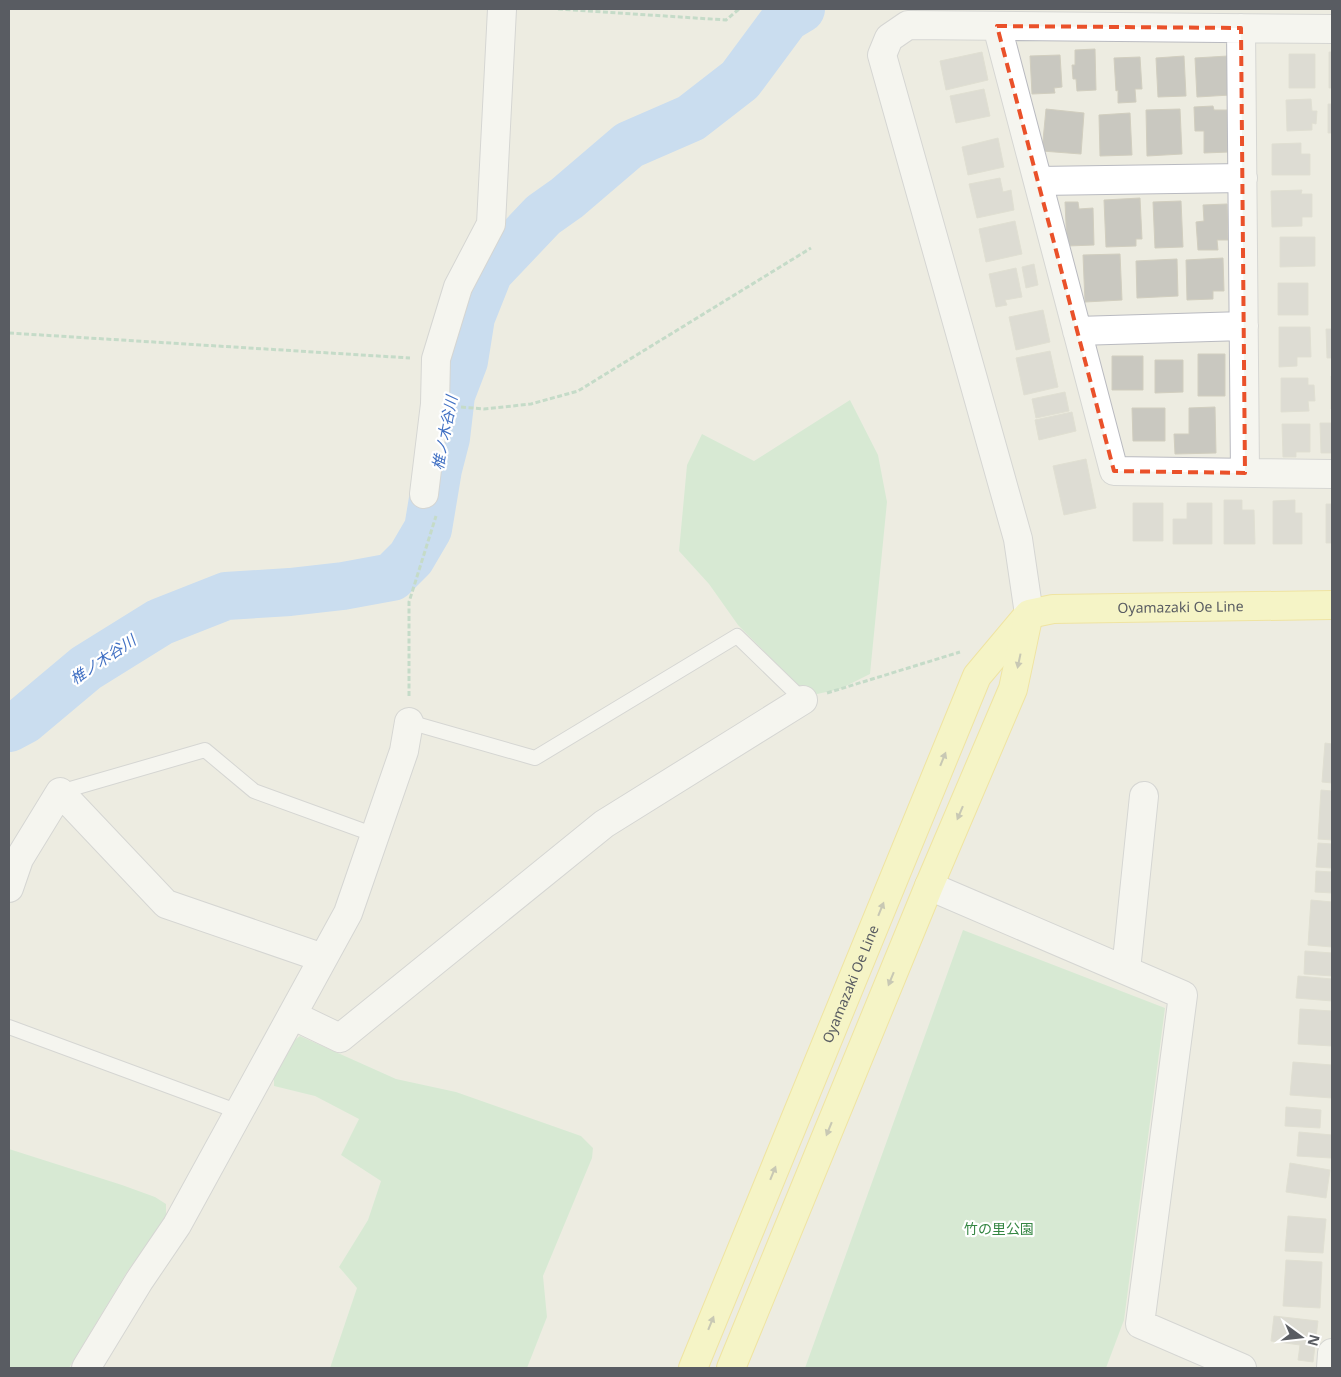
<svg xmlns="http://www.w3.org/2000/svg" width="1341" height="1377" viewBox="0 0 1341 1377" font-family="'Noto Sans','Noto Sans JP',sans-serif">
<rect width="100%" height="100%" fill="#edece1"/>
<path fill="#bde5c2" d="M850 400 878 455 887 502 870 674 840 689 808 696 738 625 709 584 679 551 687 465 702 434 754 461Z
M963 930 1165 1008 1124 1320 1106 1368H805Z
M300 1036 396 1079 456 1092 581 1136 593 1148 592 1158 543 1276 547 1317 527 1368H330L357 1288 339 1267 368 1220 381 1181 341 1155 359 1119 315 1096 274 1086V1073L289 1044Z
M9 1149 122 1185 155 1197 166 1204V1216L156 1232 127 1272 69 1368H9Z"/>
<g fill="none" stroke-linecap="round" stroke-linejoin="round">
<path stroke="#9fc9ff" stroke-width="48" d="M9 728 24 720 86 668 160 622 226 596 290 592 343 586 392 577 411 558 428 529 438 469 446 438 451 395 464 361 471 317 489 272 543 215 567 198 629 145 691 118 740 80 786 18 801 9"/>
</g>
<path fill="#c9c8c0" stroke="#d1cebf" d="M1095 49 1096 90 1077 91 1076 79H1073L1072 65H1075V50Z
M982 52 988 80 946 90 940 61Z
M1329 52H1332V88H1329Z
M1289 54H1315V88H1289Z
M1060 55 1062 87 1054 88 1055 93 1032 94 1030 56Z
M1184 56 1186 96 1158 97 1156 58Z
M1228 56 1230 95 1197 97 1195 58Z
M1140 57 1142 89H1135L1136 102 1118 103V90L1116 91 1114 58Z
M984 89 990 116 956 123 950 96Z
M1311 99 1312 111H1317L1316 124 1312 123V130L1287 131 1286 100Z
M1328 104H1332V133H1328Z
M1213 106 1214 110H1227L1229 152 1204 153V131H1195L1194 107Z
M1046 109 1084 113 1081 154 1042 151Z
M1180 109 1182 154 1147 156 1146 110Z
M1130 113 1132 155 1100 156 1099 115Z
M998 138 1004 167 968 175 962 147Z
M1301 143V154H1310V175H1272V144Z
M1000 178 1003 192 1011 190 1014 210 977 218 969 184Z
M1302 190 1301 194H1312V217H1302V226L1272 227 1271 191Z
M1140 198 1142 239H1136V246L1106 247 1104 200Z
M1181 201 1183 247 1155 248 1153 202Z
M1065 202H1078L1079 209 1093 208 1094 245 1067 246Z
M1227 204 1228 240H1217L1218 250H1198L1196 222 1204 221 1203 205Z
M1015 221 1022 254 986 262 979 229Z
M1280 237H1315V266L1280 267Z
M1120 254 1122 300 1085 302 1083 255Z
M1223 258 1224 291H1213V299L1187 300 1186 260Z
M1177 259 1178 296 1137 298 1136 261Z
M1034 264 1038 285 1026 288 1022 267Z
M1016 268 1022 297 1005 300 1007 305 996 307 989 274Z
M1278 283H1308V315H1278Z
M1043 310 1050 342 1016 350 1009 317Z
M1279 327H1310L1311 357H1297V366L1279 367Z
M1326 329H1332V358H1327Z
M1050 351 1058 387 1024 395 1016 358Z
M1198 354H1225V396H1198Z
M1112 356H1143V390H1112Z
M1155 360H1183V392L1155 393Z
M1331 376H1332V409H1331Z
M1281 378H1308V385H1314L1315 401H1308L1309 411 1281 412Z
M1065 392 1069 411 1036 418 1032 399Z
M1215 407 1216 453 1175 454 1174 434H1189V408Z
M1132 408H1165V441H1133Z
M1072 412 1076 431 1039 440 1035 420Z
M1320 423H1332V453H1321Z
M1282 424H1310V452H1296V457H1283Z
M1086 459 1096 508 1064 515 1053 466Z
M1224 500H1242V510H1254L1255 544H1224Z
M1295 500V513H1302V544H1273V501Z
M1133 503H1163V541H1133Z
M1187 503H1212V544H1173V519H1187Z
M1326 504H1332V543H1326Z
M1325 743 1332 744V783L1322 782Z
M1321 790 1332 791V840L1318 839Z
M1318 843 1332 844V868L1316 867Z
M1316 871 1332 872V893L1315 892Z
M1311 900 1332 902V947L1308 945Z
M1305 951 1332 953V976L1304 974Z
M1298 976 1332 979V1001L1296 998Z
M1300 1009 1332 1011V1046L1298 1044Z
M1293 1062 1332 1065V1098L1290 1095Z
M1286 1107 1321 1110 1320 1128 1285 1126Z
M1299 1132 1332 1135 1331 1158 1297 1156Z
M1290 1163 1330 1170 1326 1198 1286 1192Z
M1288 1216 1326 1219 1323 1253 1285 1251Z
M1286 1260 1322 1262 1320 1308 1283 1306Z
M1274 1316 1318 1321 1313 1362 1298 1360 1300 1345 1271 1341Z"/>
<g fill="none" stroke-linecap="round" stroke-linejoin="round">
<g stroke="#b9bac0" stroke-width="16">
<path id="service" d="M409 722 535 758 737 636 803 700
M60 792 205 750 254 791 375 835
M9 1027 239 1112"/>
</g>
<g stroke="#b9bac0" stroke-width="30">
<path id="minor" d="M997 26 1114 471 1332 474
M1241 28 1245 473
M1038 181 1243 178
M1077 331 1244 326
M424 494 435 404 436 359 458 287 491 224 502 9
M1029 614 1018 539 882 55 889 38 908 25 1332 29
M929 886 1183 995 1140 1324 1242 1368
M9 888 19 859 60 792 166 904 323 958
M1126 970 1144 796
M292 1015 340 1038 604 824 803 700
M86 1368 139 1281 177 1225 348 913 404 751 409 722
M1331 1368 1332 1353"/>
</g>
<g stroke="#f2d955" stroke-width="30">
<g id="primary">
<path id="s1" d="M693 1368 977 676 1029 614 1053 609 1332 605"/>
<path d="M731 1368 929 886 1013 689 1028 618"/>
</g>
</g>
<path stroke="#96c6a9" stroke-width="3" stroke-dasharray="5 2.5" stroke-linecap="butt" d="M558 9 726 20 739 9
M9 333 410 358
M461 407 484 409 531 404 578 391 811 248
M827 693 960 652
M409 696V602L436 516"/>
<use href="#service" stroke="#fff" stroke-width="14"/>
<use href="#minor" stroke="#fff" stroke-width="28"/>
<use href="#primary" stroke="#fffca4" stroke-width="28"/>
</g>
<defs><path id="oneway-solid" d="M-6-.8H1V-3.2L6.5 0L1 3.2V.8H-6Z" transform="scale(1.25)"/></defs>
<g fill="#9b9c7c">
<use href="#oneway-solid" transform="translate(1019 661) rotate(102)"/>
<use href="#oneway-solid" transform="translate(943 759) rotate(-68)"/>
<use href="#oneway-solid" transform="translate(960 813) rotate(113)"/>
<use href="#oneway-solid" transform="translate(881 909) rotate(-68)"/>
<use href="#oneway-solid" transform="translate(891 979) rotate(112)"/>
<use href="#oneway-solid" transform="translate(829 1129) rotate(112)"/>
<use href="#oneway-solid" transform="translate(773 1173) rotate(-68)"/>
<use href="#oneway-solid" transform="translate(711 1323) rotate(-68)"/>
</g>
<path d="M0 0H1341V1377H0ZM997 26 1241 28 1245 473 1114 471Z" fill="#edece1" fill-opacity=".55" fill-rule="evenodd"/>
<path fill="none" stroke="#ea512a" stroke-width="4" stroke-dasharray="10 6" stroke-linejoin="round" d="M997 26 1241 28 1245 473 1114 471Z"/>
<g text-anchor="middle" stroke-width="4.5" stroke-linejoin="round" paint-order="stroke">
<g font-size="14" fill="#595c62" stroke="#fff">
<text dy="5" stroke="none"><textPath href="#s1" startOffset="981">Oyamazaki Oe Line</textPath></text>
<text dy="5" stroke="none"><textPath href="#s1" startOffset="415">Oyamazaki Oe Line</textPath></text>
</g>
<g font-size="14" fill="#348642" stroke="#fff">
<text x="999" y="1234">竹の里公園</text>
</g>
<g font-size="15" font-style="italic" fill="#4170c3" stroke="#fff">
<text transform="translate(445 433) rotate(-79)" y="5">椎ノ木谷川</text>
<text transform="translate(103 660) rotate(-34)" y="5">椎ノ木谷川</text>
</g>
</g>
<rect width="1341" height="1377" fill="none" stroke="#595c62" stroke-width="20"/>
<g transform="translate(1301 1337) rotate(105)" stroke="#ffffff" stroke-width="4" paint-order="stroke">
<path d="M0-4L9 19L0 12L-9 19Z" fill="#595c62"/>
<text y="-8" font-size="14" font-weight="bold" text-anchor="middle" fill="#595c62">N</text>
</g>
</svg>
